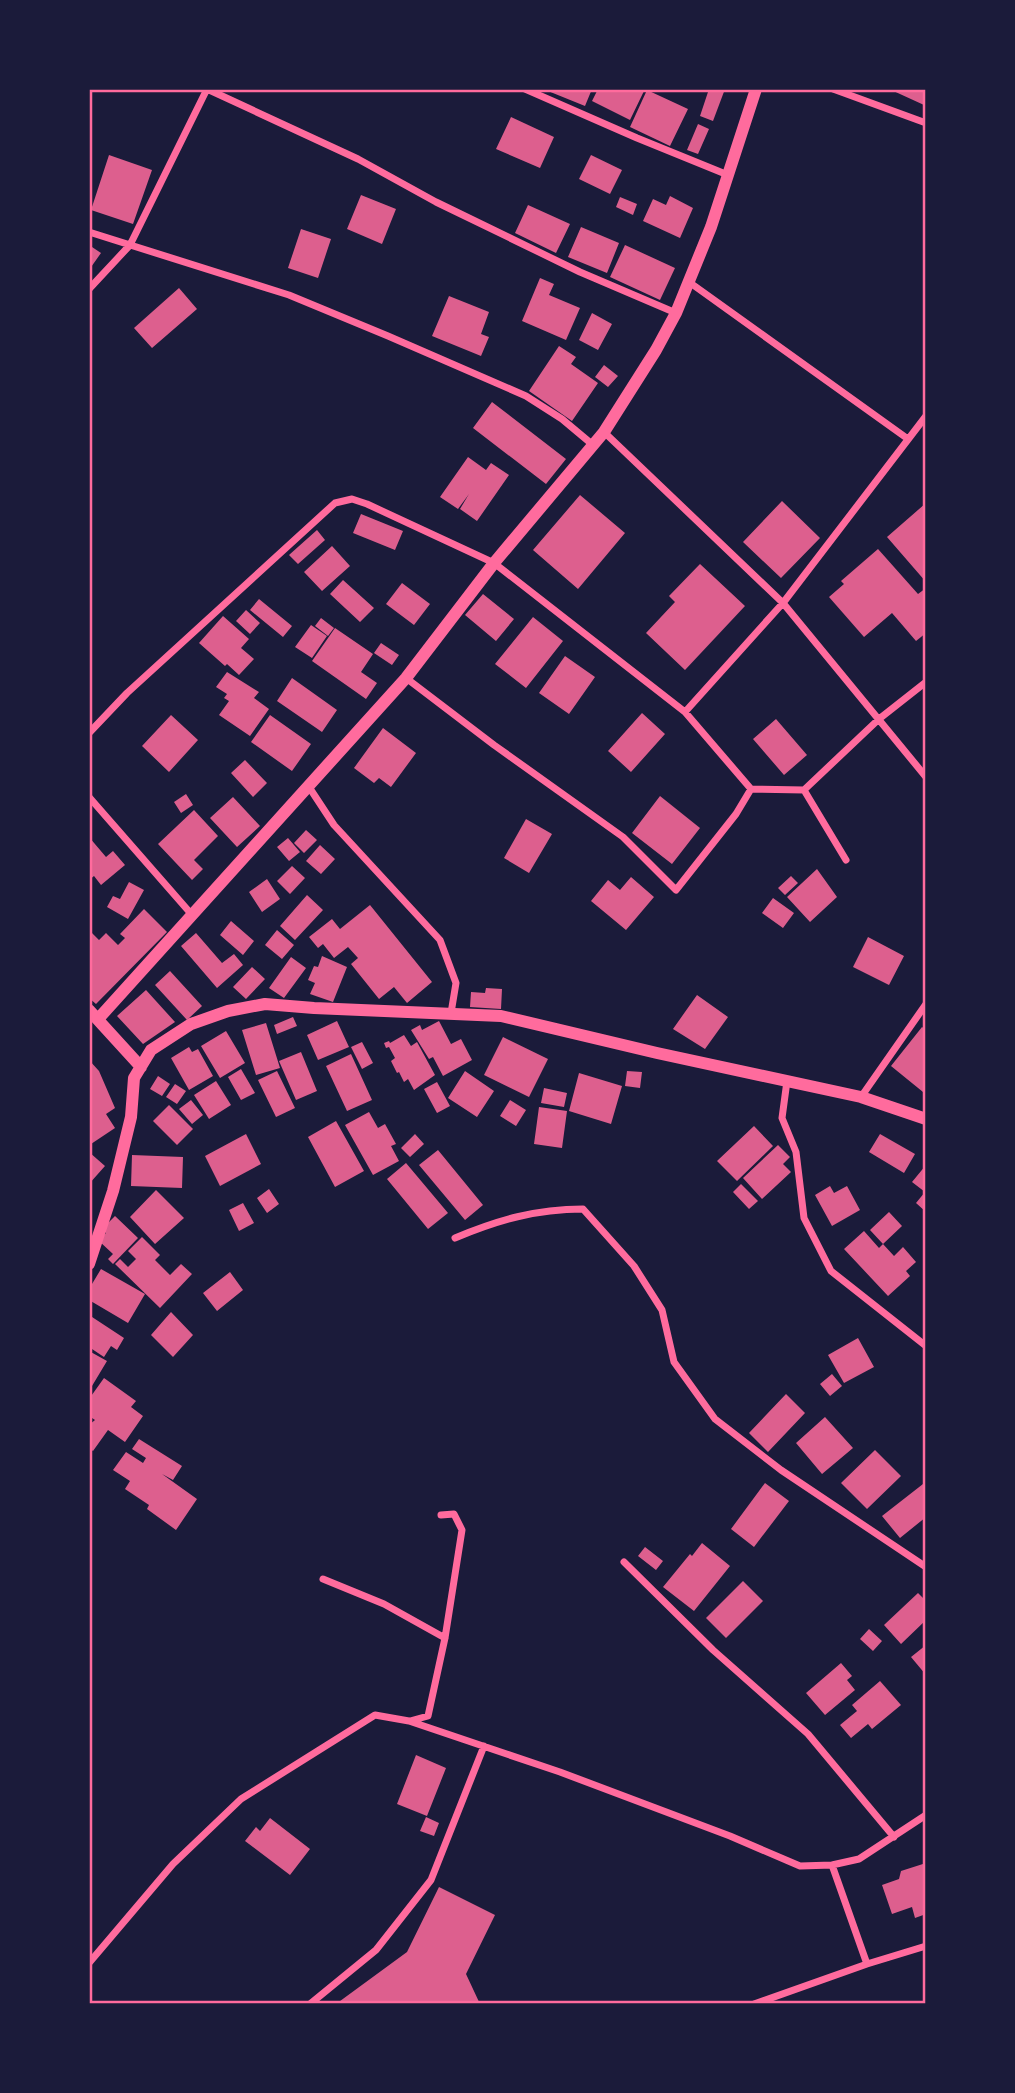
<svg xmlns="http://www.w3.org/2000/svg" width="1015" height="2093" viewBox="0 0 1015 2093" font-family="Arial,sans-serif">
<rect width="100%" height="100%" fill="#1b1b3a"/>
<path fill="#dd5f8e" d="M543 89H592L585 106Z
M598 89H640L644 91 630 120 592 101Z
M709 89H725L713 121 700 116Z
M889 89H926V101L924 105Z
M647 90 688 109 670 146 630 127Z
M511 117 554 137 540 168 496 149Z
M698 124 709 129 698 154 687 150Z
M109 155 152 170 133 224 91 210Z
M591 155 622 170 610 194 579 179Z
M361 195 396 209 382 244 347 229Z
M670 196 693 208 680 238 643 221 653 199 666 205Z
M620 197 637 204 633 215 616 207Z
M528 205 570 224 556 253 515 233Z
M581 227 619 243 607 273 568 257Z
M301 229 331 239 318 278 288 268Z
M89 245 101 253 89 270Z
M625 245 675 268 660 300 610 277Z
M540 278 554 284 549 295 580 308 566 340 522 321Z
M179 288 197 309 152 348 134 328Z
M449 296 489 312 481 334 489 337 481 356 432 336Z
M592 313 612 324 598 350 579 340Z
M559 346 576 357 571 364 598 383 572 421 529 391Z
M604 365 618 376 608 387 595 377Z
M492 402 566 459 546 484 473 428Z
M468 457 486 470 491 463 509 475 477 521 460 509 469 494 458 509 440 497Z
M580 495 625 533 578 589 533 550Z
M782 501 820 538 781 578 743 542Z
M926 503V582L887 537Z
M361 514 403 531 395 550 353 533Z
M317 530 325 540 298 564 289 555Z
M332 546 350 566 322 591 304 572Z
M878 549 918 594 926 588V633L916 641 892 613 864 637 829 597 844 584 841 581Z
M700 564 745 606 685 670 646 633 675 602 669 596Z
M343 580 374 608 360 622 330 594Z
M402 583 430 604 414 625 386 604Z
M483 594 514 619 496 641 465 615Z
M259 599 292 626 283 637 250 610Z
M246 610 260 623 250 634 236 621Z
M223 616 249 639 241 648 254 659 239 675 227 664 225 666 199 643Z
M533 617 563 641 526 688 495 664Z
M321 618 334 628 328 636 315 626Z
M311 625 327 636 312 658 295 647Z
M335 628 373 654 361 672 377 683 366 699 312 661Z
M381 643 399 655 392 665 374 653Z
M565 656 595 677 569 714 539 693Z
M227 672 259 692 254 698 269 709 250 736 219 715 229 701 224 698 227 694 216 687Z
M292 678 337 710 322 732 277 701Z
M642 713 665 734 631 772 608 751Z
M171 715 198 740 169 772 142 746Z
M270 715 311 744 292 771 251 742Z
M776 719 807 755 784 775 753 739Z
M383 728 416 753 391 787 379 778 374 783 354 768Z
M245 760 267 783 253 797 231 773Z
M186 794 193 805 181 813 174 802Z
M660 796 700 828 672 864 632 833Z
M233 797 260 826 237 847 210 818Z
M194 810 218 836 194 860 203 869 192 880 158 844Z
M526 819 552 834 529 873 504 858Z
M306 830 317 840 304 853 294 843Z
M89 837 106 857 113 851 125 865 101 885 94 876 89 880Z
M288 838 300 852 289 861 277 847Z
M320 845 335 859 321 874 306 861Z
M292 866 305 878 290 894 277 881Z
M817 869 837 897 810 922 787 897Z
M791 876 798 883 785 895 778 888Z
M631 877 654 897 626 930 591 901 608 880 620 890Z
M267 879 280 899 262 912 249 892Z
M129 882 144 890 128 919 107 907 113 896 120 899Z
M307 895 323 910 295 940 280 926Z
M773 898 794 913 783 928 762 913Z
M370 905 432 982 407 1003 394 987 379 999 351 964 358 958 348 947 334 958 323 944 318 948 309 937 332 919 340 929Z
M144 909 167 932 96 1004 89 998V930L99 940 106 933 118 945 125 938 120 934Z
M231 921 254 941 243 955 220 935Z
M277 930 294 945 282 959 265 945Z
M196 933 222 963 234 954 243 965 217 988 181 946Z
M868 937 904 956 889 985 853 967Z
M322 956 347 967 333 1002 310 994 315 983 308 980 314 966 318 967Z
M291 957 306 968 284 998 269 988Z
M252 967 265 979 246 999 233 987Z
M170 971 202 1006 187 1020 155 985Z
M486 988 502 989 501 1009 470 1007 471 992 485 993Z
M146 990 175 1022 143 1044 117 1016Z
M697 995 728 1017 705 1049 673 1029Z
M293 1017 297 1026 277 1034 274 1025Z
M337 1021 349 1047 318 1060 307 1035Z
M439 1021 451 1044 461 1039 472 1060 443 1076 433 1057 429 1059 411 1030 420 1025 422 1030Z
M266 1023 280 1068 256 1075 242 1030Z
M922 1027 926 1030V1089L923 1092 891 1066Z
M226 1031 245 1063 220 1078 201 1046Z
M404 1035 411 1046 417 1042 435 1075 414 1090 408 1079 404 1082 399 1072 397 1073 391 1061 395 1058 389 1047 386 1048 384 1043 389 1041 390 1043Z
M503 1037 548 1059 529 1097 484 1075Z
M362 1042 373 1063 362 1069 351 1047Z
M189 1047 192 1052 198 1049 213 1076 189 1090 171 1058Z
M301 1052 317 1091 296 1100 279 1061Z
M351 1054 372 1100 347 1111 326 1066Z
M89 1060 99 1071 115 1108 106 1114 115 1128 91 1144Z
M241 1069 255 1093 241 1100 228 1077Z
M277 1071 295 1108 276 1117 258 1080Z
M465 1071 494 1091 477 1117 448 1098Z
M627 1071 642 1072 640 1088 625 1086Z
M579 1073 622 1086 611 1124 569 1111Z
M158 1076 170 1084 162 1096 150 1089Z
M216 1081 231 1105 209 1119 194 1095Z
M437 1082 450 1106 437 1113 424 1089Z
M175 1084 186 1091 177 1104 166 1097Z
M544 1088 567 1093 564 1107 541 1103Z
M191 1100 203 1115 192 1124 179 1109Z
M510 1100 526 1110 516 1126 500 1116Z
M169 1105 193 1129 177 1145 153 1121Z
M539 1107 567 1111 562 1148 534 1144Z
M369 1112 378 1128 385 1124 396 1144 391 1146 399 1161 373 1175 345 1125Z
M336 1121 364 1171 335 1187 308 1137Z
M754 1126 773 1146 737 1181 717 1161Z
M246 1134 261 1164 220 1186 205 1156Z
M415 1134 424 1144 410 1157 401 1148Z
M880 1134 915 1154 904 1173 869 1152Z
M778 1145 790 1157 783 1164 791 1172 762 1199 743 1178Z
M438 1150 483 1205 465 1220 419 1165Z
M89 1152 105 1166 89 1184Z
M132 1155 183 1157 182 1188 131 1186Z
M406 1163 448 1213 428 1229 387 1179Z
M926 1165V1212L916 1203 925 1192 912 1182Z
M741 1184 758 1201 749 1209 733 1192Z
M830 1186 834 1193 847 1186 860 1210 832 1226 815 1195Z
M269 1189 279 1204 267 1213 257 1198Z
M156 1190 184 1218 155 1244 130 1217Z
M243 1203 254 1223 239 1231 229 1210Z
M889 1212 902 1226 883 1244 894 1256 903 1247 916 1262 906 1271 910 1276 888 1296 844 1249 864 1231 879 1248 883 1244 870 1230Z
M115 1216 138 1238 113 1264 108 1259 113 1254 99 1241 106 1233 102 1229Z
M142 1237 160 1255 155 1260 170 1275 181 1264 192 1274 160 1308 115 1264 120 1259 128 1267 136 1259 128 1251Z
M101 1269 145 1294 128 1323 89 1300V1289Z
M230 1272 243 1290 217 1311 203 1293Z
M171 1312 193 1335 173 1357 151 1335Z
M89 1315 124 1338 117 1350 111 1346 104 1357 89 1347Z
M858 1338 874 1367 844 1383 828 1355Z
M89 1351 107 1361 92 1386 89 1385Z
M832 1374 842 1386 830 1396 820 1384Z
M104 1378 136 1401 131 1407 143 1416 125 1442 108 1430 93 1451 89 1448V1425L95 1420 89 1416V1399Z
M786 1394 805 1413 768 1452 749 1433Z
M825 1417 853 1448 822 1474 796 1443Z
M139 1439 182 1466 173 1480 162 1474 197 1499 176 1530 147 1509 149 1505 125 1489 130 1481 113 1470 126 1452 143 1463 146 1458 132 1449Z
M875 1450 901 1476 867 1509 841 1483Z
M765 1483 789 1501 754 1547 731 1529Z
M923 1484 926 1488V1517L900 1538 882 1516Z
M702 1543 730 1566 694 1611 663 1587 690 1554 692 1556Z
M645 1547 663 1561 656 1570 638 1556Z
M743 1581 763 1601 726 1638 706 1618Z
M918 1593 926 1601V1620L901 1644 884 1625Z
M869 1629 882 1641 873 1651 860 1639Z
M926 1645V1675L911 1657Z
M841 1663 852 1676 847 1680 855 1690 825 1715 806 1693Z
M880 1681 901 1705 872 1729 868 1724 851 1738 840 1725 857 1711 852 1705Z
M416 1755 446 1768 427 1816 397 1804Z
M426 1817 439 1823 434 1836 420 1831Z
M270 1818 310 1849 290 1875 245 1841 256 1827 260 1831Z
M926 1863V1914L915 1918 912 1907 892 1914 882 1885 899 1879 901 1871Z
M439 1887 495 1915 466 1974 480 2004H336L407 1952Z"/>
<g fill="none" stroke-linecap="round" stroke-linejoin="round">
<path stroke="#ff6b9d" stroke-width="7" d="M207 89 358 159 436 202 580 272 676 313
M525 89 637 138 728 175
M833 89 926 123
M89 232 289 295 388 336 526 396 562 419 593 445
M689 282 908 439
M89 289 130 245 207 89
M604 432 783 603 926 777
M685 712 783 603 926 416
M89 733 127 693 335 503 352 499 367 504 494 563 685 712 751 789 736 814 676 890 623 837 494 745 406 678
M309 787 334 825 440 940 456 983 451 1013
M751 789 804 790 879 719 926 682
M804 790 846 860
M89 797 193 916
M787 1081 782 1118 796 1152 804 1218 831 1271 926 1346
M861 1097 926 1004
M455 1238C498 1220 536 1209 583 1209L634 1266 662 1310 674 1362 715 1419 781 1470 926 1567
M624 1562 713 1650 808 1734 894 1837
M323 1579 384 1604 445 1638
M410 1721 428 1716 445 1638 462 1530 454 1514 441 1515
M89 1963 173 1864 241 1799 375 1715 409 1721 560 1772 730 1836 800 1866 832 1865 859 1859 926 1815
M867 1964 926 1946
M310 2004 376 1950 431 1880 484 1746
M754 2004 867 1964 832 1865"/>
<path stroke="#ff6b9d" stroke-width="12" d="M89 1010 141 1067
M99 1018 406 678 494 563 604 432 656 350 676 313 711 227 756 89
M89 1264 113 1191 131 1117 134 1078 151 1050 191 1024 228 1011 265 1004 314 1008 501 1016 657 1053 861 1097 926 1119"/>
</g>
<rect width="1015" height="2093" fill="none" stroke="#1b1b3a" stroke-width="182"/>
<rect x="91" y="91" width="833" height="1911" fill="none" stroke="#ff6b9d" stroke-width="2.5"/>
</svg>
